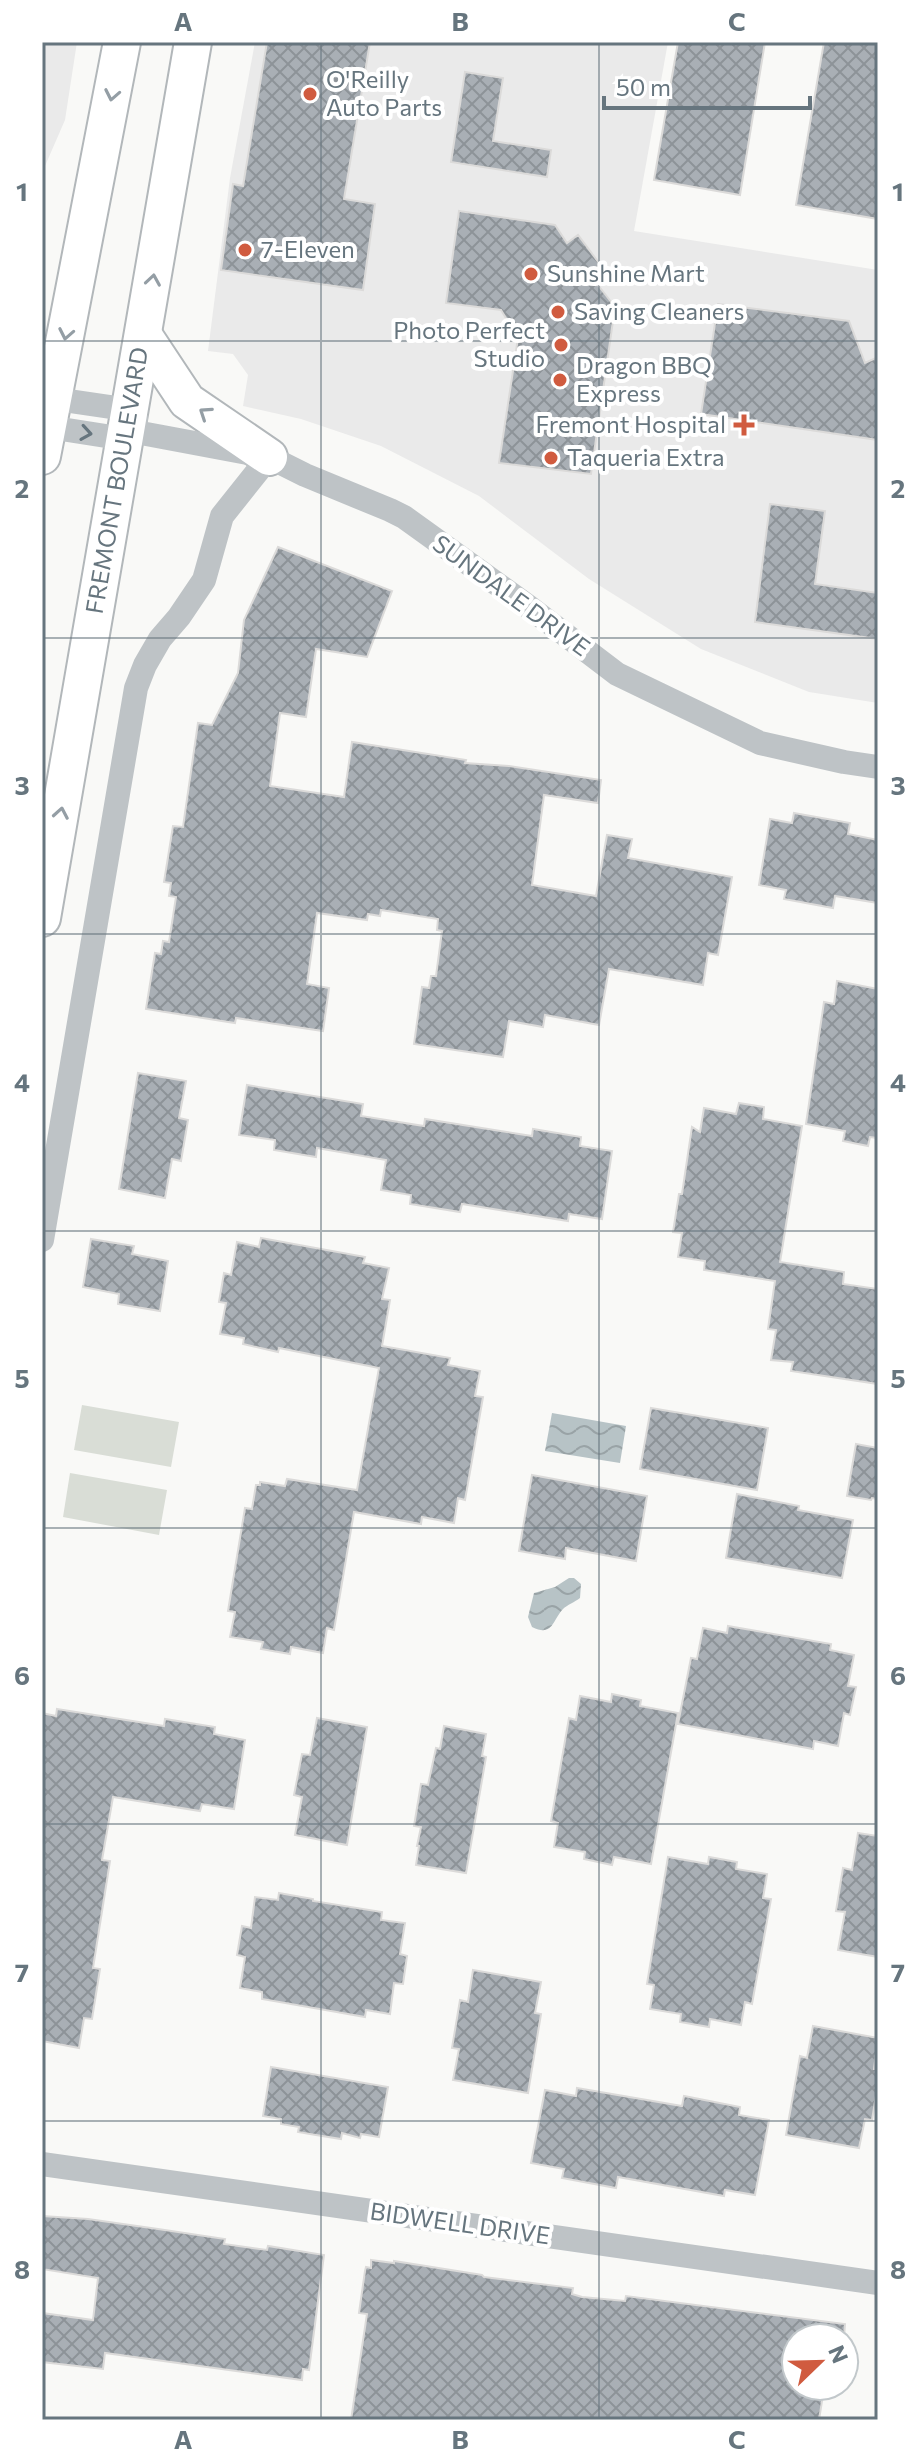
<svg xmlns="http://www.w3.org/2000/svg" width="920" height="2462" viewBox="0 0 920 2462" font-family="Commissioner,sans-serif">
<defs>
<pattern id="water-waves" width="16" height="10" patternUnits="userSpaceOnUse" patternTransform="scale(2)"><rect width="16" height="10" fill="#b7c3c6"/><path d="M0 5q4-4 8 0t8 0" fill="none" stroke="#99a3a6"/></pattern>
<pattern id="building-cross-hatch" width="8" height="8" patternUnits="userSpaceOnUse" patternTransform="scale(2)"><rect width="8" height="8" fill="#a9afb5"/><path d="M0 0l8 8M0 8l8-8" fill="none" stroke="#8d9398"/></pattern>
</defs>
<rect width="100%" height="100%" fill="#f9f9f7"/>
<path fill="#eaeaea" d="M42 42H77L65 120 45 166 42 186Z
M255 42H668L634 231 878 270V703L809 692 701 649 589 579 479 496 381 446 301 419 243 406 248 375 233 354 208 351 230 178Z"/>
<path fill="#d9ddd6" d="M82 1405 179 1422 171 1467 74 1450Z
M70 1473 167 1490 159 1535 63 1517Z"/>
<path fill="url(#water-waves)" d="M552 1413 626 1426 620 1463 545 1451Z
M569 1578H574L581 1584 580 1598C575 1602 567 1605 563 1609 552 1621 553 1637 532 1627L528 1617 534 1593 555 1587Z"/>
<path fill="url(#building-cross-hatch)" stroke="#dbdad9" stroke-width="2" d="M267 42H370L344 199 375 204 363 290 221 270 233 184 243 186Z
M678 42H765L740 195 654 180Z
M824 42H878V219L796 205Z
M465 72 503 78 493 141 551 150 547 177 451 162Z
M459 211 555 225 567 243 578 235 605 271 594 280 615 307 591 474 499 463 518 338 501 310 446 303Z
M718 304 849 321 865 363 878 357V440L701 414Z
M770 504 825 511 815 584 878 593V639L755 622Z
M278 547 392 591 367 657 316 649 306 717 280 713 270 786 344 797 352 742 466 760 465 763 509 766 601 780 598 803 544 795 532 885 596 896 607 835 632 839 628 858 732 877 718 955 708 953 703 985 609 969 599 1025 545 1015 543 1027 509 1021 503 1057 414 1044 422 987 429 988 431 976H436L442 931 437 930 438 919 381 910 380 916 368 914 367 920 317 913 307 984 329 988 323 1031 236 1018 235 1023 146 1009 155 953 161 954 163 941 169 942 176 897 169 896 171 883 164 882 173 826 183 827 198 723 212 725 238 673 244 620Z
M794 813 850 823 848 834 878 840V903L835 896 833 908 784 899 786 890 759 885 770 819 792 823Z
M837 981 878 989V1138L870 1137 868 1146 843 1141 845 1131 806 1124 824 1002 834 1004Z
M138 1073 186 1081 179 1118 188 1120 181 1161 172 1159 165 1198 119 1189Z
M247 1085 363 1104 361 1116 424 1126 425 1119 532 1136 533 1129 581 1137 580 1146 612 1151 602 1219 569 1214 568 1221 462 1204 460 1212 410 1204 411 1195 381 1190 386 1160 317 1148 316 1157 274 1150 275 1140 239 1135Z
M739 1103 764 1107 763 1119 802 1126 780 1262 844 1272 843 1284 878 1289V1384L791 1371 793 1362 771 1360 776 1330 768 1329 775 1281 704 1270 705 1261 678 1257 682 1233 673 1232 679 1194H682L692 1127 700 1132 704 1108 736 1114Z
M261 1238 365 1257 363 1263 389 1268 382 1299 390 1300 382 1346 450 1358 448 1365 480 1371 475 1396 483 1397 471 1466 465 1500 458 1498 454 1523 422 1517 421 1524 354 1512 334 1630 327 1628 323 1653 291 1647 290 1654 261 1649 263 1642 230 1637 235 1612 228 1611 245 1508 252 1509 256 1485H260V1482L285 1486 287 1479 357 1490 379 1368 279 1348 278 1352 243 1344 244 1338 220 1334 226 1303 219 1302 224 1273 231 1275 237 1242 259 1247Z
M91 1239 134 1246 132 1254 168 1261 160 1311 118 1304 119 1294 83 1287Z
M651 1408 768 1428 757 1490 640 1469Z
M856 1444 878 1448V1499L872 1498 871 1500 847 1496Z
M532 1475 647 1496 636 1561 566 1548 565 1559 519 1551Z
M737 1494 799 1506 798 1510 853 1520 842 1578 726 1558Z
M728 1626 831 1644 830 1650 854 1655 848 1686 856 1687 850 1715 844 1713 838 1746 814 1741 813 1749 678 1724 691 1658 697 1659 703 1628 727 1633Z
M612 1694 641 1700 640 1706 678 1713 651 1864 614 1857 612 1865 584 1859 585 1852 554 1847 558 1823 551 1821 569 1718 576 1720 580 1696 611 1702Z
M57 1709 164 1726 165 1719 215 1727 214 1734 245 1740 234 1809 202 1804 200 1811 113 1797 102 1860 110 1861 93 1968 100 1969 92 2019 84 2018 79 2048 42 2041V1713L56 1716Z
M317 1718 367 1727 347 1845 295 1835 302 1797 294 1795 302 1754 310 1755Z
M444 1726 486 1734 482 1756 486 1757 466 1873 416 1865 419 1846H417L421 1827 414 1826 421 1784 428 1785 436 1748 440 1749Z
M858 1833 878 1836V1957L838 1950 845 1912 836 1911 843 1868 852 1870Z
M668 1857 708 1864 709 1857 737 1862 736 1869 767 1874 763 1898 771 1899 752 2004 745 2002 741 2025 710 2019 709 2027 680 2022 681 2014 650 2009 654 1985 647 1984Z
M279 1893 313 1899V1901L382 1912 381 1920 405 1923 400 1954 407 1956 403 1984 394 1983 390 2014 366 2010 365 2017 331 2011 262 1999V1992L240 1988 245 1957 237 1955 242 1926 251 1928 255 1897 278 1900Z
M473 1970 541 1982 535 2013 541 2014 528 2093 453 2080 459 2049 452 2048 460 2000 468 2002Z
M813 2026 878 2038 874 2069H878V2083L872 2120 865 2119 859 2148 786 2135 800 2056 807 2058Z
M271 2067 388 2087 379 2137 361 2134 360 2138 342 2133 341 2139 316 2135 298 2132 299 2127 281 2124V2119L263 2116Z
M577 2088 682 2106 684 2096 740 2107 739 2115 769 2120 755 2195 725 2190 724 2196 618 2177 616 2188 562 2178 564 2169 531 2163 545 2090 576 2096Z
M42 2216 88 2219 158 2229 225 2239 224 2244 267 2250 268 2246 324 2255 309 2370 303 2369 302 2380 105 2353 103 2369 42 2362V2313L93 2320 98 2278 42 2269Z
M371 2260 394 2263V2261L482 2275 484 2277 573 2288 572 2294 582 2297 625 2301 626 2296 845 2324 844 2338H796V2386H819L817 2395H823L819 2420H351L367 2314 359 2313 365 2271 366 2267 371 2268Z"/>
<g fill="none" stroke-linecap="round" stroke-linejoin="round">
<g stroke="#b2b7ba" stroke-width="40">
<g id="primary">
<path d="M144 336 187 401 269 457"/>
<path d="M42 456 122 42"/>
<path id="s1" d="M42 918 193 42"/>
</g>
</g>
<path stroke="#bec3c6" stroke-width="24" d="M42 397 131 410 136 419
M42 426 125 439 141 433 269 457 305 475 390 510 404 517 529 607 617 674 760 743 844 762 878 767
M42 1240 136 688 145 665 160 639 179 617 204 580 222 516 269 457
M42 2164 878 2283"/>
<use href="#primary" stroke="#fff" stroke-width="36"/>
</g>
<defs><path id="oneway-chevron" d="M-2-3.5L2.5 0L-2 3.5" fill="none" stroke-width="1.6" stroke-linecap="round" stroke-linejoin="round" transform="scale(2)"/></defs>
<g stroke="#949ea5">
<use href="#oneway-chevron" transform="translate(112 95) rotate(101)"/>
<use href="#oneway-chevron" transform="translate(153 280) rotate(-81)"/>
<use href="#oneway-chevron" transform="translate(66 334) rotate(101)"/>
<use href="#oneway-chevron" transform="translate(205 413) rotate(-146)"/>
<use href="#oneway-chevron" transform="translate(61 813) rotate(-80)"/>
</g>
<use stroke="#66757e" href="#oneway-chevron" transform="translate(86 433) rotate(9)"/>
<path fill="none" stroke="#66757e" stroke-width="2" stroke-opacity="0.55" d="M321 42V2420M599 42V2420M42 341H878M42 638H878M42 934H878M42 1231H878M42 1528H878M42 1824H878M42 2121H878"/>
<g fill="#d05b3f" stroke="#fff" stroke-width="3">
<circle cx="310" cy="94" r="8"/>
<circle cx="245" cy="250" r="8"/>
<circle cx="531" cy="274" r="8"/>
<circle cx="558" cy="312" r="8"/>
<circle cx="561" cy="345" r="8"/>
<circle cx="560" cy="380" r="8"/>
<path d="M740 413h8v8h8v8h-8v8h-8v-8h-8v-8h8z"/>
<circle cx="551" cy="458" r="8"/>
</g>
<g text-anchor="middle" stroke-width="8" stroke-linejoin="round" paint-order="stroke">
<g font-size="24" fill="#66757e" stroke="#fff" text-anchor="start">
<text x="326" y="88">O'Reilly<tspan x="326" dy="28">Auto Parts</tspan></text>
<text x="261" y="258">7-Eleven</text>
<text x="547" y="282">Sunshine Mart</text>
<text x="574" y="320">Saving Cleaners</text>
<text x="545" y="339" text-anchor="end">Photo Perfect<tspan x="545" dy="28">Studio</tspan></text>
<text x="576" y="374">Dragon BBQ<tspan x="576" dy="28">Express</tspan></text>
<text x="726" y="433" text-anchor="end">Fremont Hospital</text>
<text x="567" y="466">Taqueria Extra</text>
</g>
<g font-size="24" fill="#66757e" stroke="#fff">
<text dy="8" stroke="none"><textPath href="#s1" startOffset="444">FREMONT BOULEVARD</textPath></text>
<text transform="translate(511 596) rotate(36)" y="8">SUNDALE DRIVE</text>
<text transform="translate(460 2224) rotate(8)" y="8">BIDWELL DRIVE</text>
</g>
</g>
<rect width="920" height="2462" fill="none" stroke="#ffffff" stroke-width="88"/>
<g transform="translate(820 2362) rotate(67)"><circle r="38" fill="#ffffff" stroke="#c2c8cb" stroke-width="2"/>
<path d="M0-6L14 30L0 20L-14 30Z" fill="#d05b3f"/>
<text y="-12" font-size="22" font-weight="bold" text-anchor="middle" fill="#66757e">N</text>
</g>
<path d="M604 96v12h206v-12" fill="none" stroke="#66757e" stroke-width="4"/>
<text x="616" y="96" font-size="24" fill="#66757e" stroke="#ffffff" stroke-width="6" paint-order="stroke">50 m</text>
<rect x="44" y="44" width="832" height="2374" fill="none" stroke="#66757e" stroke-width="3"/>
<g font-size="26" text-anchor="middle" font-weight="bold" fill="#66757e">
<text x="183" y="31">A</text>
<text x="460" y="31">B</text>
<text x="737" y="31">C</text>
<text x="22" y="201">1</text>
<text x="898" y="201">1</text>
<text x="22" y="498">2</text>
<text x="898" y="498">2</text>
<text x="22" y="795">3</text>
<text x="898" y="795">3</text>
<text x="22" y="1092">4</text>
<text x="898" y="1092">4</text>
<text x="22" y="1388">5</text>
<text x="898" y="1388">5</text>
<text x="22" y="1685">6</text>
<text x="898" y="1685">6</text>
<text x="22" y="1982">7</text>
<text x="898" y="1982">7</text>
<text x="22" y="2279">8</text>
<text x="898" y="2279">8</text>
<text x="183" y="2449">A</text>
<text x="460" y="2449">B</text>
<text x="737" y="2449">C</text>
</g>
</svg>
